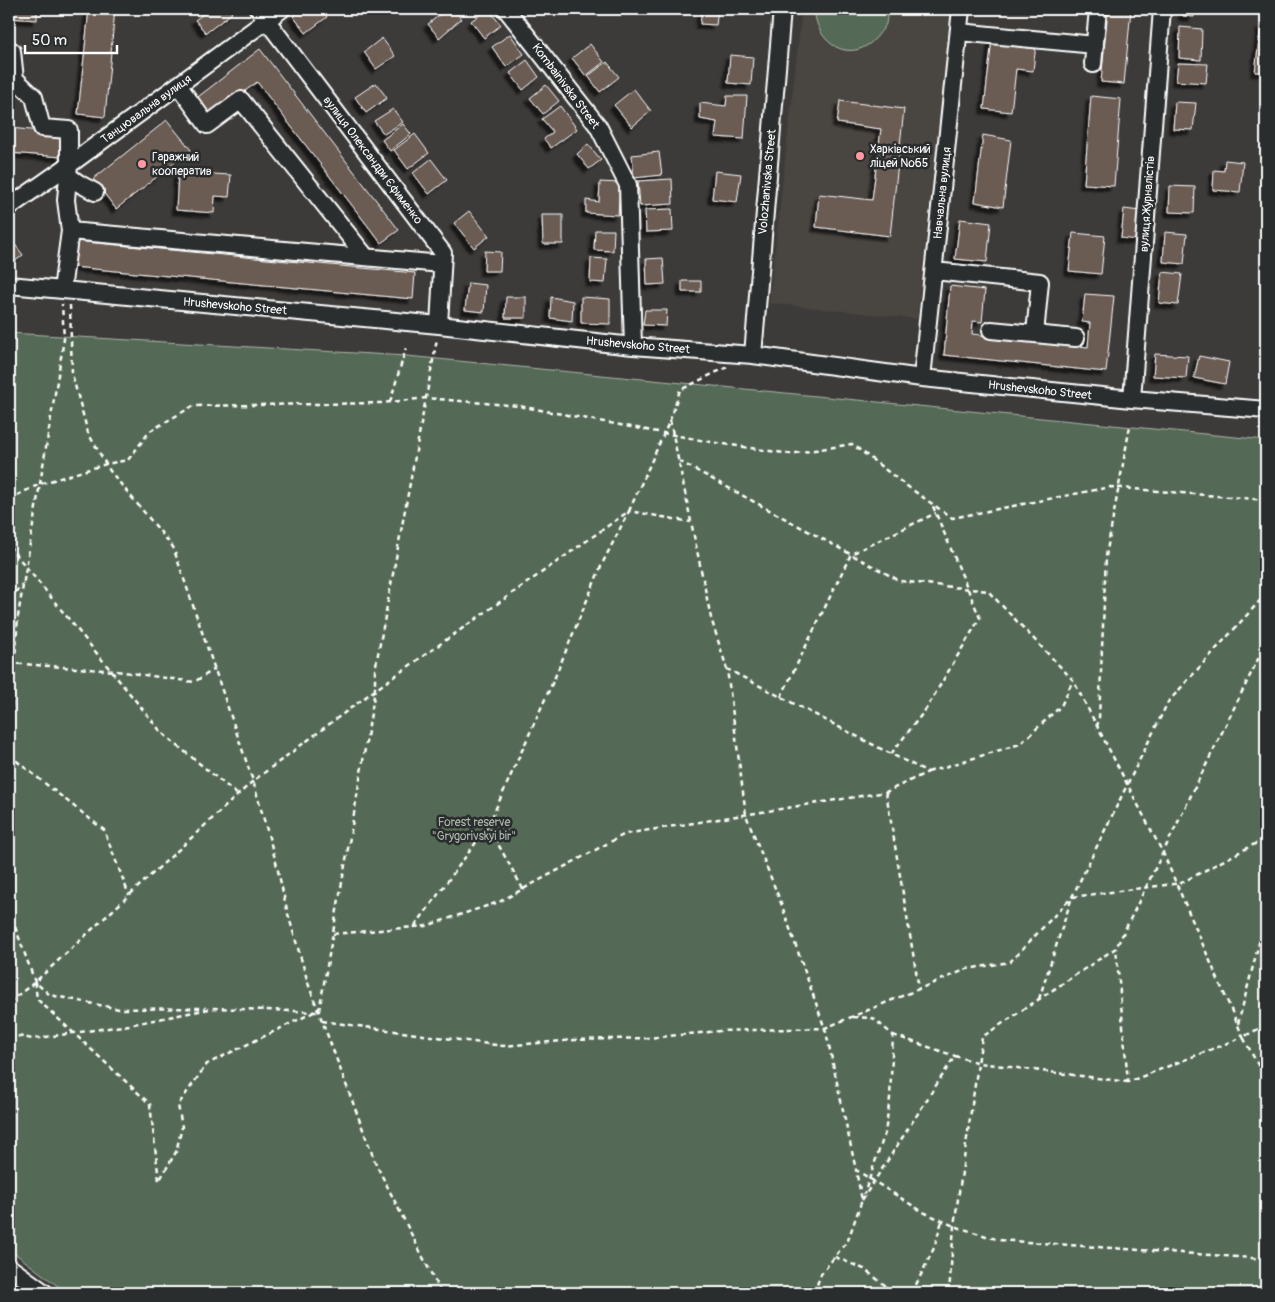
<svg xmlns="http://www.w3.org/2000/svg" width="1275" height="1302" viewBox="0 0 1275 1302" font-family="Pangolin,sans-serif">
<defs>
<filter id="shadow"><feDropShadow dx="-4.5" dy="4.5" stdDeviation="1" flood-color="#0009"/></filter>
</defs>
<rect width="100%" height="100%" fill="#3d3b39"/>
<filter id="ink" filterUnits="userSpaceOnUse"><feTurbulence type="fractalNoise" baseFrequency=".02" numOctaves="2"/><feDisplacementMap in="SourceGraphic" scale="10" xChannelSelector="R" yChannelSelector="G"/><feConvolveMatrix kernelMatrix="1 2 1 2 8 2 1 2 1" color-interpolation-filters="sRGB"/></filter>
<g filter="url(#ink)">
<path fill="#4a4540" d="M802 9H952L917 319 769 303Z"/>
<path fill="#556b57" stroke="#aab5ab" d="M815 9H888C887 13 887 20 886 24 885 27 881 31 879 34 864 55 838 57 822 34 818 27 814 18 815 9Z
M9 333 407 356 1266 440V1293H67L9 1249Z"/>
<path fill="#6a5b52" stroke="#fff" filter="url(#shadow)" d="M10 9H37V20L9 18Z
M89 9H115L105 117 78 114Z
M210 9H229L232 13 206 33 195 20Z
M303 9H321L327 17 306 33 293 16Z
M447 9H454L461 19 439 38 428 24Z
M488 9 501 25 484 38 471 21Z
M702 9H718L716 25 700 24Z
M1108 9H1131L1124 84 1101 82Z
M1183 9H1194V17L1183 16Z
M1261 25 1266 26V72H1255Z
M1180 27 1202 29 1201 60 1179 58Z
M510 34 524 54 506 67 492 47Z
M382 38 395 56 376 69 364 52Z
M992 39 1036 44 1033 71 1016 69 1011 112 984 109Z
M590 44 604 62 586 76 572 58Z
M260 49 399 230 381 243 257 82 208 119 194 100Z
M730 55 753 57 751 85 728 83Z
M527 60 539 77 523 90 510 73Z
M607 62 619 77 600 92 588 76Z
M1178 63 1208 64 1206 83 1176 81Z
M376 83 387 98 366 113 355 97Z
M546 85 559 101 543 114 530 98Z
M9 87 17 88 16 98H9Z
M634 89 651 111 632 127 614 105Z
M727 96H747L744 139 715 137 717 122 700 119V103L726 106Z
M1091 96 1121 99 1114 186 1084 184Z
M840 101 904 109 890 236 816 227 819 194 872 200 881 129 837 123Z
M1175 102 1196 103 1193 130 1173 129Z
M560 106 577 129 551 148 544 139 553 132 542 119Z
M393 109 403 122 384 134 374 121Z
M167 120 191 150 116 209 93 179Z
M403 124 411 134 390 151 382 140Z
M9 128 64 133 62 157 9 153Z
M415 134 429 153 408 169 394 150Z
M983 135 1011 140 1003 207 975 202Z
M588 144 601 160 589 169 577 154Z
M659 152 662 175 634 178 632 155Z
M431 159 447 180 429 194 413 173Z
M1225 160 1243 162 1240 192 1213 190 1214 170 1224 171Z
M715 171 741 174 737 202 712 199Z
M178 172 231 175 229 197 215 196 214 213 176 210Z
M672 179 673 204 640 206 638 181Z
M600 182 620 183 618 215 586 213V200L599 202Z
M1170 186 1195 187 1194 213 1169 212Z
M672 209 673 231 646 232 645 210Z
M1124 209 1140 211 1137 240 1121 238Z
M469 211 489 236 474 248 454 223Z
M542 215H563V244H543Z
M960 219 991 223 987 262 955 259Z
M595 230H614L613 251 594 250Z
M1165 232 1187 234 1184 264 1163 262Z
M1073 233 1105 236 1101 274 1069 271Z
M75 241 415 273 413 299 73 267Z
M13 242 23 255 9 266V246Z
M485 251 501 252 500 271H484Z
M591 258 607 259 605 283 590 282Z
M663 258 665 284 647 285 646 259Z
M1162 272 1182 274 1178 305 1159 303Z
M682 281H701V292H682Z
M468 283 486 285 484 312 465 310Z
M950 286 985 290 982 322 973 321 972 334 1088 347 1090 323 1082 322 1085 294 1114 296 1106 372 944 355Z
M506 297H526V318H505Z
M551 297 573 301 572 321 550 318Z
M581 297 610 299V324L581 323Z
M645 310H667L666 326 643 325Z
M1155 354 1188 356 1186 378 1153 376Z
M1199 356 1229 362 1225 384 1194 378Z"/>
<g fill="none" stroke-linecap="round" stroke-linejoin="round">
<g stroke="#fff" stroke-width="20">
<path id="minor" d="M258 9 443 253 439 325
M506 9 598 126 628 185 633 346
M959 32 1095 45
M9 49 12 51 15 79 34 97 42 128 69 130V165L66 200 70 231
M1093 64 1098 9
M178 85 207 125 241 100 366 257
M67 175 80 184 95 192
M9 207 69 165 282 9
M934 271 1040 282 1035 334
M9 285 439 325 633 346 753 355 922 378 1132 399 1266 410
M62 290 70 231 442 264
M991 330 1076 338
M753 355 782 9
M922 378 961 9
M1132 399 1162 9
M9 1267 45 1293"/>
</g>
<path stroke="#fff" stroke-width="2.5" stroke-dasharray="5 4" stroke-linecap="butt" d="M70 305 72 374 88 433 110 471 173 547 253 781 276 862 288 914 309 986 376 1164 441 1293
M390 402 406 348
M670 420 711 618 727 669 746 815 781 903 826 1032 856 1170 923 1212 954 1226 999 1240 1266 1259
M679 461 900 581 988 591 1073 680 1163 853 1243 1037 1128 1082 1116 948
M9 499 40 484 106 464 128 460 150 431 193 406 381 403 426 398 519 406 711 442 790 454 852 444 900 481 952 518 1110 487 1266 500
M9 546 162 733 238 795
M9 599 23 584
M9 663 116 671 194 682 215 669
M781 697 851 554 936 513
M1097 727 1099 718 1106 556 1130 426
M9 743 18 616 64 339 62 304
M891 754 926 709 980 618 932 504
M9 755 104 830 129 895
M928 772 1020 744 1061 706 1073 680
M886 792 919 989
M523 889 488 826 555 677 602 564 629 511 691 522
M9 910 35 982 50 995 119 1009 206 1008
M415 926 488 826
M333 934 426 926 499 902 625 834 886 792 928 772 891 754 727 669
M35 982 37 999 150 1104 159 1181 176 1152 182 1127 178 1105 207 1064 314 1012
M1039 999 1072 897 1181 883 1266 838
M9 1002 35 982 253 781 375 690 629 511 670 420 680 390 727 367
M319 1011 349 843 375 690V670L437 339
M853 1017 873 1018 893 1035 890 1098 885 1133 864 1194
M322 1021 503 1046 574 1040 649 1038 720 1031 825 1028 967 969 1010 962 1072 897 1168 702 1266 594
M1238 1024 1266 916
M1266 1025 1243 1037 1266 1080
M9 1034 32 1039 129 1025 214 1008 319 1012
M893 1035 955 1056
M862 1200 955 1056 979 1063 1128 1082
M835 1257 864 1269 895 1293
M814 1293 821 1274 848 1240 862 1200 856 1171
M912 1293 934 1248 942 1221
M949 1293 954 1226 982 1037 1116 948 1266 643"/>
<use href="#minor" stroke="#2a2d2e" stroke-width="16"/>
</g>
</g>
<g fill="#ff9aa2" stroke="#2a2d2e" stroke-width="2">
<circle cx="860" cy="156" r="5"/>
<circle cx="142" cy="164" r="5"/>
</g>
<g text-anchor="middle" stroke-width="5" stroke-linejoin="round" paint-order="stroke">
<g font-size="12" fill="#fff" stroke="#2a2d2e">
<text transform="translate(566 86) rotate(53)" y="4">Kombainivska Street</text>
<text transform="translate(146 109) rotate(-36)" y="4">Танцювальна вулиця</text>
<text transform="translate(373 160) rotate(53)" y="4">вулиця Олександри Єфименко</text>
<text transform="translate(767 182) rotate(-85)" y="4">Volozhanivska Street</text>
<text transform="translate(942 193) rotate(-84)" y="4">Навчальна вулиця</text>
<text transform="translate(1147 204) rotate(-86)" y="4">вулиця Журналістів</text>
<text transform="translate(235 306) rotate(5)" y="4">Hrushevskoho Street</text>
<text transform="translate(638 345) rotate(5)" y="4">Hrushevskoho Street</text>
<text transform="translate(1040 390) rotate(6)" y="4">Hrushevskoho Street</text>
</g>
<g font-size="12" fill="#fff" stroke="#2a2d2e" text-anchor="start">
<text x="870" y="153">Харківський<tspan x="870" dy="14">ліцей №65</tspan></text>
<text x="152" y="161">Гаражний<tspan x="152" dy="14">кооператив</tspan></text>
</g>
<g font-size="12" fill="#aab5ab" stroke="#2a2d2e">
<text x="474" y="826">Forest reserve<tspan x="474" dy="14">"Grygorivskyi bir"</tspan></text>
</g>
</g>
<rect width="1275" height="1302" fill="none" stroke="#2a2d2e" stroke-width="30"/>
<rect x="15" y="15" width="1245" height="1272" fill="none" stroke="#fff" stroke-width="2" filter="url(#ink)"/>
<path d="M25 45v8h92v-8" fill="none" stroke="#ffffff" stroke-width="2.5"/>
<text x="32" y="45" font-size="15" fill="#ffffff" stroke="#2a2d2e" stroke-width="4" paint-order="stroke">50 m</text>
</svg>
